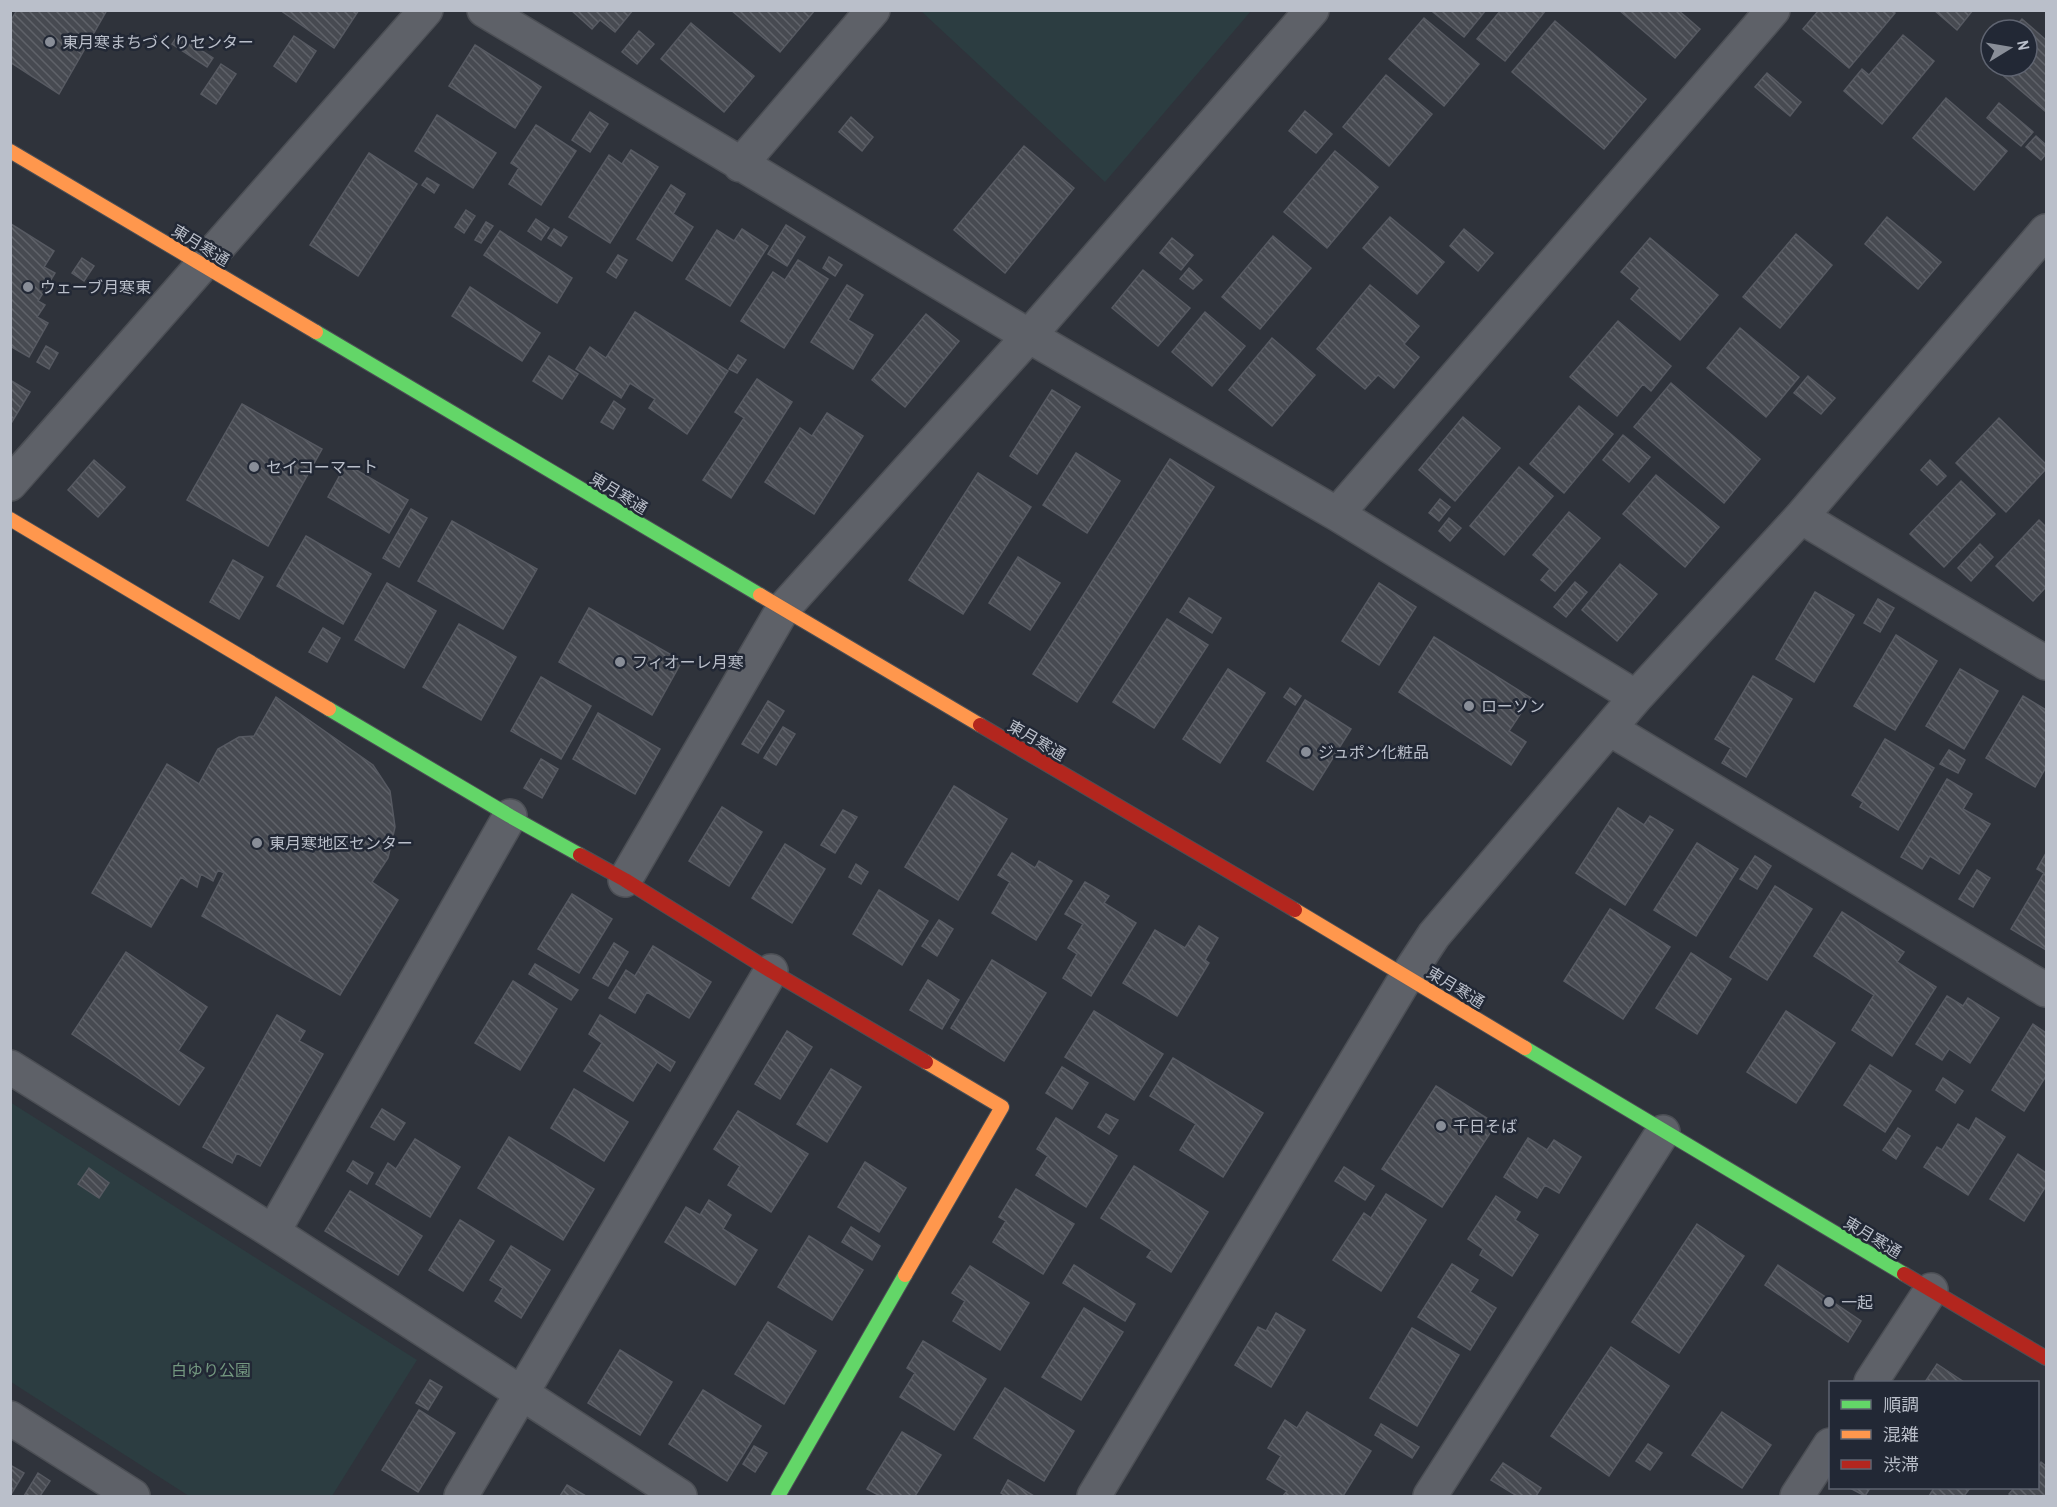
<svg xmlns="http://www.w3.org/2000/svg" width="2057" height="1507" viewBox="0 0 2057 1507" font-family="'Archivo Narrow','Noto Sans JP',sans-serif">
<defs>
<pattern id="building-back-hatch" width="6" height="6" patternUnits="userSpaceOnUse" patternTransform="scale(1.5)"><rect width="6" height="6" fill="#474a51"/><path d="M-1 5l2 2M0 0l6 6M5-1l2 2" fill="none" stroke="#5f6269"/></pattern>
</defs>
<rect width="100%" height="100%" fill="#2f333b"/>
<path fill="#2c3d41" d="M921 11H1251L1105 182Z
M10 1102 417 1360 332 1496H189L11 1382Z"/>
<path fill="url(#building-back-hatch)" stroke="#575a62" stroke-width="1.5" d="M17 10H107L59 94 10 62V22Z
M280 10H359L334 48Z
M571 10H633L615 32 600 20 592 29Z
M731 10H815L780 52Z
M1434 10H1486L1464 37 1433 12Z
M1501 10H1546L1505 61 1477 39Z
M1619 10H1678L1700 29 1675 58Z
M1819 10H1892L1895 13 1849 68 1803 29Z
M1934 10H1973L1957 30Z
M1424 18 1479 64 1444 106 1389 59Z
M2022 19 2046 40V112L1992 66H2027V30H2012Z
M1555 21 1646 99 1604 149 1512 72Z
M691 23 754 76 724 112 661 59Z
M639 31 654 44 637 64 622 52Z
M178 35 213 58 207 67 172 44Z
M1903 35 1934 61 1882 124 1844 91 1862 69 1869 75Z
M294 36 316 51 296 82 274 66Z
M475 45 541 87 515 128 449 86Z
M221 64 236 74 216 104 201 94Z
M1767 73 1801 102 1790 116 1755 87Z
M1386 75 1432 114 1389 166 1343 127Z
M1946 98 2007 151 1974 190 1913 138Z
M1999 103 2033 132 2021 146 1987 118Z
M1305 111 1332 134 1316 153 1289 131Z
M590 112 608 124 590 152 572 140Z
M437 115 496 153 473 188 415 151Z
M851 117 873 137 862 151 839 132Z
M536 125 576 151 541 205 509 184 519 168 511 163Z
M2036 136 2046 145V154L2041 160 2026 147Z
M1024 146 1074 188 1005 273 954 230Z
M631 150 658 167 610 243 569 217 609 155 622 164Z
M1335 151 1378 187 1327 248 1284 212Z
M369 153 417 184 358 276 310 245Z
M427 178 439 185 434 193 422 185Z
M671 185 685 194 673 214 693 227 672 261 637 239Z
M466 210 475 216 464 233 455 227Z
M1390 217 1444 262 1417 294 1363 248Z
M1887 217 1941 262 1918 289 1865 244Z
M536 219 549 228 541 240 528 231Z
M486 222 493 226 481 243 475 240Z
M11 224 54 251 44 267 55 273 38 301 45 305 37 317 48 323 29 357 10 346Z
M786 225 805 237 787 266 768 254Z
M554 229 567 237 561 246 548 238Z
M742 229 768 246 730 306 686 279 717 230 734 241Z
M1464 229 1493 253 1478 271 1450 246Z
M500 231 572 278 557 303 484 255Z
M1796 234 1832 265 1780 328 1743 297Z
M1273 236 1311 268 1260 329 1222 297Z
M1172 238 1193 255 1181 270 1160 253Z
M1650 238 1718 295 1680 340 1631 299 1640 288 1621 272Z
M618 255 627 260 616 278 607 272Z
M829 257 842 265 835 276 823 268Z
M82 258 94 266 84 281 72 273Z
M798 260 828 279 784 348 741 321 773 272 785 280Z
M1189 268 1202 280 1193 289 1180 279Z
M1143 270 1190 308 1158 346 1112 308Z
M847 285 863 295 848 320 873 335 853 369 811 342Z
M1370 285 1419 326 1404 344 1419 357 1394 388 1378 375 1365 389 1317 349Z
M470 287 540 333 522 361 452 316Z
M635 312 728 371 687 434 649 408 655 399 630 383 621 398 576 369 590 347 606 358Z
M1205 312 1245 346 1212 386 1172 352Z
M926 314 959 341 905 407 872 380Z
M1618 321 1671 366 1651 391 1643 384 1617 416 1570 377Z
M1740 328 1799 377 1766 417 1707 368Z
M1272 338 1315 375 1272 426 1229 390Z
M46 346 58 353 49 369 37 362Z
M738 355 746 360 737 373 729 369Z
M549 356 578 374 562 399 533 381Z
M1808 376 1835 398 1821 414 1794 393Z
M757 379 792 402 731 498 703 480 744 418 735 412Z
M10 380 30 392 10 425Z
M1671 383 1760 459 1724 503 1634 427Z
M1052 390 1080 407 1037 474 1010 456Z
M614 401 625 409 613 429 601 422Z
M242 404 322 449 268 546 187 500Z
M1579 406 1613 434 1564 493 1530 464Z
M827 413 863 436 814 514 765 482 800 428 812 436Z
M1463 417 1500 448 1455 501 1419 470Z
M1999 418 2046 464V469L2006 512 1956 463Z
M1623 435 1650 457 1629 482 1603 460Z
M1076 453 1120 481 1087 533 1043 505Z
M1170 459 1214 487 1077 702 1033 674Z
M94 460 125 487 98 517 68 490Z
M1930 460 1946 476 1937 485 1921 470Z
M346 464 408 500 389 533 328 497Z
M1519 467 1553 496 1504 555 1470 526Z
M978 473 1031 507 963 614 909 580Z
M1656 475 1719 527 1685 567 1623 514Z
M1961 481 1995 514 1944 567 1910 534Z
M1440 499 1450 507 1439 521 1429 513Z
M411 509 427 518 399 567 383 558Z
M1569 512 1600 538 1555 591 1541 580 1550 569 1533 555Z
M1449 518 1461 528 1450 541 1439 531Z
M2039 520 2046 527V587L2033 601 1996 566Z
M452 521 537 569 503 629 418 581Z
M306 536 371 574 343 624 277 586Z
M1980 544 1993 557 1971 581 1958 568Z
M1018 557 1060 583 1030 630 989 603Z
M233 560 263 577 239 619 210 602Z
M1620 564 1657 594 1617 641 1582 610Z
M1575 582 1587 592 1566 617 1554 607Z
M387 583 436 611 404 668 355 640Z
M1379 583 1416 607 1379 665 1342 641Z
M1815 592 1854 615 1814 682 1776 659Z
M1189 598 1221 618 1212 633 1180 612Z
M1878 599 1894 608 1880 632 1864 623Z
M589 608 682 661 652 715 559 662Z
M1167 619 1208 645 1154 728 1113 702Z
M459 624 516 657 481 720 423 687Z
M323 628 340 638 327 662 309 652Z
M1896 635 1937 661 1895 730 1854 706Z
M1434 637 1531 698 1509 731 1526 742 1511 765 1399 692Z
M1228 669 1265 693 1220 763 1183 739Z
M1960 669 1998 691 1964 749 1926 726Z
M1753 676 1792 699 1746 777 1722 763 1731 748 1715 739Z
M541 677 591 706 561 759 511 731Z
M1290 688 1301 696 1295 705 1284 697Z
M2023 696 2046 710V767L2035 787 1986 758Z
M276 697 373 765 390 791 395 827 388 858 372 882 398 900 340 995 202 916 224 873 218 870 213 881 201 874 197 887 181 877 151 927 92 893 167 764 199 784 218 749 239 737 254 736Z
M1305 700 1351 729 1313 790 1267 761Z
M768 701 784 711 758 753 742 744Z
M598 713 660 749 635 794 573 759Z
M783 727 795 734 776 765 764 758Z
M1885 739 1934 768 1898 830 1860 807 1863 802 1852 795Z
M1949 750 1965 760 1958 773 1940 764Z
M541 759 558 769 542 798 524 788Z
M1947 779 1972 794 1963 809 1990 824 1959 874 1930 856 1922 869 1901 857Z
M954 786 1007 819 958 900 905 867Z
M722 807 762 832 729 886 689 861Z
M1618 808 1644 825 1650 816 1673 830 1625 905 1576 873Z
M843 810 857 817 835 853 821 845Z
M1697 843 1738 869 1696 936 1654 910Z
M785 844 825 869 792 923 752 898Z
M1012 853 1035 868 1039 861 1072 881 1036 940 992 913 1010 882 998 875Z
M2046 853V950L2011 929 2044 873 2037 869Z
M1755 856 1771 866 1757 889 1740 879Z
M856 864 868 872 861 884 849 877Z
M1977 870 1990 878 1973 907 1959 899Z
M1085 882 1109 896 1104 903 1136 923 1091 996 1063 978 1077 954 1068 948 1083 924 1065 914Z
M1775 886 1812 909 1767 980 1730 957Z
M879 890 928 921 902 965 853 934Z
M572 894 612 919 579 973 538 949Z
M1610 909 1670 947 1623 1019 1564 981Z
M1842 912 1904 952 1897 962 1936 987 1892 1056 1852 1030 1874 995 1814 956Z
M939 920 953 929 937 956 922 946Z
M1199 926 1218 938 1205 960 1209 963 1177 1016 1123 983 1155 930 1185 948Z
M614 943 628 952 608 986 593 978Z
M653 946 711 982 689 1018 647 992 635 1013 609 998 626 970 635 976Z
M126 952 207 1007 178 1051 204 1068 179 1105 72 1034Z
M1691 953 1731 979 1697 1034 1656 1008Z
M992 960 1046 993 1004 1061 951 1028Z
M535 964 578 990 571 1000 529 974Z
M928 980 959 1000 942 1029 910 1010Z
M513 981 557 1009 520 1070 475 1043Z
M1947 996 1963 1006 1968 998 1999 1018 1970 1063 1949 1049 1942 1060 1916 1044Z
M1094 1011 1163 1054 1134 1100 1065 1057Z
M1786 1011 1835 1043 1796 1103 1747 1072Z
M277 1015 305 1031 299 1041 323 1054 260 1166 237 1153 232 1163 203 1147Z
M600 1015 675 1062 670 1071 657 1062 633 1101 584 1071 602 1043 589 1034Z
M2033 1024 2046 1033V1076L2024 1111 1992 1090Z
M787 1031 812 1047 780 1099 755 1084Z
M1173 1058 1263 1113 1223 1177 1180 1150 1196 1124 1150 1096Z
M1870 1065 1911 1091 1885 1132 1844 1105Z
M1062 1067 1088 1083 1072 1109 1046 1093Z
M831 1069 861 1087 827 1142 797 1124Z
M1943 1078 1963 1091 1955 1103 1936 1090Z
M1436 1086 1496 1124 1442 1207 1382 1169Z
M574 1089 628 1122 604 1161 551 1128Z
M382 1109 405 1123 394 1140 371 1127Z
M738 1111 808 1154 771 1212 728 1185 740 1166 714 1149Z
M1106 1114 1118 1120 1109 1134 1098 1127Z
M1056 1118 1117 1156 1086 1207 1036 1175 1048 1156 1037 1149Z
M1976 1118 2005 1137 1968 1195 1924 1167 1937 1147 1942 1150 1958 1124 1969 1131Z
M1898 1128 1910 1136 1896 1159 1883 1150Z
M509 1137 594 1189 563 1240 478 1188Z
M1528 1138 1547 1150 1554 1140 1581 1157 1559 1193 1545 1185 1537 1198 1504 1177Z
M415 1139 460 1167 430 1217 376 1184 388 1163 396 1169Z
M2018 1154 2046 1173V1186L2024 1221 1990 1199Z
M353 1161 373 1173 367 1184 347 1171Z
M865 1162 906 1188 879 1232 838 1207Z
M1134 1166 1208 1212 1171 1272 1147 1257 1152 1250 1101 1218Z
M1344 1167 1374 1186 1365 1200 1335 1181Z
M89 1168 109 1183 99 1198 78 1184Z
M1016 1189 1074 1224 1043 1274 993 1242 1006 1221 999 1217Z
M350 1191 422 1236 398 1275 325 1231Z
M1386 1194 1426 1220 1381 1291 1333 1260 1364 1213 1371 1218Z
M1496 1196 1520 1212 1515 1220 1538 1235 1512 1276 1480 1255 1483 1249 1468 1239Z
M709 1200 731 1215 723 1229 757 1250 735 1285 665 1242 686 1207 700 1215Z
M460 1220 494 1241 463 1291 429 1270Z
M1697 1224 1744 1256 1679 1353 1632 1322Z
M851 1227 880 1246 872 1260 842 1242Z
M809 1236 863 1270 832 1320 778 1287Z
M511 1246 550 1270 521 1318 495 1301 503 1288 490 1280Z
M1452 1264 1478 1280 1470 1292 1496 1308 1470 1350 1418 1317Z
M1074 1265 1135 1304 1125 1321 1063 1283Z
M1778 1265 1861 1321 1848 1342 1765 1285Z
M970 1266 1029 1303 1000 1350 953 1321 965 1301 952 1293Z
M1084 1308 1123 1332 1081 1400 1042 1377Z
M1276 1313 1305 1330 1271 1387 1235 1365 1258 1327 1266 1331Z
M768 1322 816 1351 784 1404 735 1374Z
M1412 1328 1459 1355 1417 1426 1370 1398Z
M923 1341 986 1379 954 1430 900 1397 915 1373 907 1368Z
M1611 1347 1669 1386 1609 1476 1551 1436Z
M620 1350 672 1382 640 1435 588 1403Z
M1937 1364 1964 1382H1925Z
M430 1380 442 1387 428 1410 416 1403Z
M1005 1388 1074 1431 1044 1481 974 1438Z
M703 1390 761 1426 727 1481 669 1444Z
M419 1410 455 1433 418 1492 382 1470Z
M1307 1412 1371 1451 1343 1496H1283L1287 1491 1267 1479 1281 1456 1268 1448 1285 1420 1297 1428Z
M1722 1412 1771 1445 1742 1488 1692 1455Z
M1381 1424 1419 1447 1412 1458 1375 1435Z
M902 1432 941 1455 915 1496H880L867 1489Z
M1648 1444 1662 1453 1650 1470 1636 1461Z
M754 1446 767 1453 755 1472 743 1464Z
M2041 1462 2046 1466V1496H2013L2009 1494 2014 1488H2038V1467Z
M1503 1463 1541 1488 1536 1496H1517L1491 1480Z
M10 1465 24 1473 10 1496Z
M38 1473 50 1481 40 1496H24Z
M1008 1480 1034 1496H1006L1001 1493Z
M567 1485 586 1496H560Z
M1850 1488H1870L1865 1496Z
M1934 1488H1970L1964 1496H1929Z"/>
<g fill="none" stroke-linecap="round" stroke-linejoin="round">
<g stroke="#4c4f55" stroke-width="36">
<path id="street" d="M484 10 1029 336 1337 514 1636 697
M740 165 873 10
M10 484 426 10
M1337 514 1773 10
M1801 517 2046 663
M1610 729 2046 990
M625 880 783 609 1029 336 1312 10
M10 1067 273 1232 680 1496
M273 1232 510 816
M1871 1382 1931 1290
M10 1418 133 1496
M461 1496 771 971
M1094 1496 1407 976 1434 935 1636 697 1801 517 2046 231
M1430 1496 1663 1132
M1797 1496 1830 1445"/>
</g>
<g stroke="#4c4f55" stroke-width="16">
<path id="fast" d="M316 332 760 595
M329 709 510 816 580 855
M1525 1048 1904 1274
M778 1496 905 1275"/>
</g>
<g stroke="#4c4f55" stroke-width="16">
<path id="slow" d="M10 151 316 332
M10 519 329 709
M760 595 980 725
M1295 910 1525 1048
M905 1275 1002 1107 926 1062"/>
</g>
<g stroke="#4c4f55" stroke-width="16">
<path id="jam" d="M980 725 1295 910
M580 855 625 880 771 971 926 1062
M1904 1274 2046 1358"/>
</g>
<use href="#street" stroke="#5e6168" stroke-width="33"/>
<use href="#fast" stroke="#63d668" stroke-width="14"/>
<use href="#slow" stroke="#ff974d" stroke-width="14"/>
<use href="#jam" stroke="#b3261e" stroke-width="14"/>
</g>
<g fill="#898e98" stroke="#222835" stroke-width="2">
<circle cx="50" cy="42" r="6"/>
<circle cx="28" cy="287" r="6"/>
<circle cx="254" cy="467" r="6"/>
<circle cx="620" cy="662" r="6"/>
<circle cx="1469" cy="706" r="6"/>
<circle cx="1306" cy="752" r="6"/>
<circle cx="257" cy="843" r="6"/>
<circle cx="1441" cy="1126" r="6"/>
<circle cx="1829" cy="1302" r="6"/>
</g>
<g text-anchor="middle" stroke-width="5" stroke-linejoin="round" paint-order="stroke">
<g font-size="16" fill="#babfca" stroke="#222835" text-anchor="start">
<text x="62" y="48">東月寒まちづくりセンター</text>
<text x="40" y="293">ウェーブ月寒東</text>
<text x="266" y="473">セイコーマート</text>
<text x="632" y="668">フィオーレ月寒</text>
<text x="1481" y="712">ローソン</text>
<text x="1318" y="758">ジュポン化粧品</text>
<text x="269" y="849">東月寒地区センター</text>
<text x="1453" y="1132">千日そば</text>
<text x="1841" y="1308">一起</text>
</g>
<g font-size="16" fill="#babfca" stroke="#222835">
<text transform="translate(201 245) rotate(31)" y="6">東月寒通</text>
<text transform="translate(619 493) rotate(31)" y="6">東月寒通</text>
<text transform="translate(1037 740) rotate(30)" y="6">東月寒通</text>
<text transform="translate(1456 987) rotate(31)" y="6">東月寒通</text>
<text transform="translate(1873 1237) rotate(31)" y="6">東月寒通</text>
</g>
<g font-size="16" fill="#749880" stroke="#222835">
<text x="211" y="1376">白ゆり公園</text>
</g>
</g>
<rect width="2057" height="1507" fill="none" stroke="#babfca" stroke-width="24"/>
<rect x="1829" y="1381" width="210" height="108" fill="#222835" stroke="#5f6471" stroke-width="1.5"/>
<rect x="1841" y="1400" width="30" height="9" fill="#63d668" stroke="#5f6471" stroke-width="1.5"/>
<text x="1883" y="1411" font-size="18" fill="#babfca">順調</text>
<rect x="1841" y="1430" width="30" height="9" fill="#ff974d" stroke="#5f6471" stroke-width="1.5"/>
<text x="1883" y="1441" font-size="18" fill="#babfca">混雑</text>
<rect x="1841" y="1460" width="30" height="9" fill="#b3261e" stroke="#5f6471" stroke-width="1.5"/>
<text x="1883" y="1471" font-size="18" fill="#babfca">渋滞</text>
<g transform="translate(2009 48) rotate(79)"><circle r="28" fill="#222835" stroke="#5f6471" stroke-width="1.5"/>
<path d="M0-4.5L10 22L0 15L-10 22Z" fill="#898e98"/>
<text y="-9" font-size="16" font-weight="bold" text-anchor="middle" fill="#babfca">N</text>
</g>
</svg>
